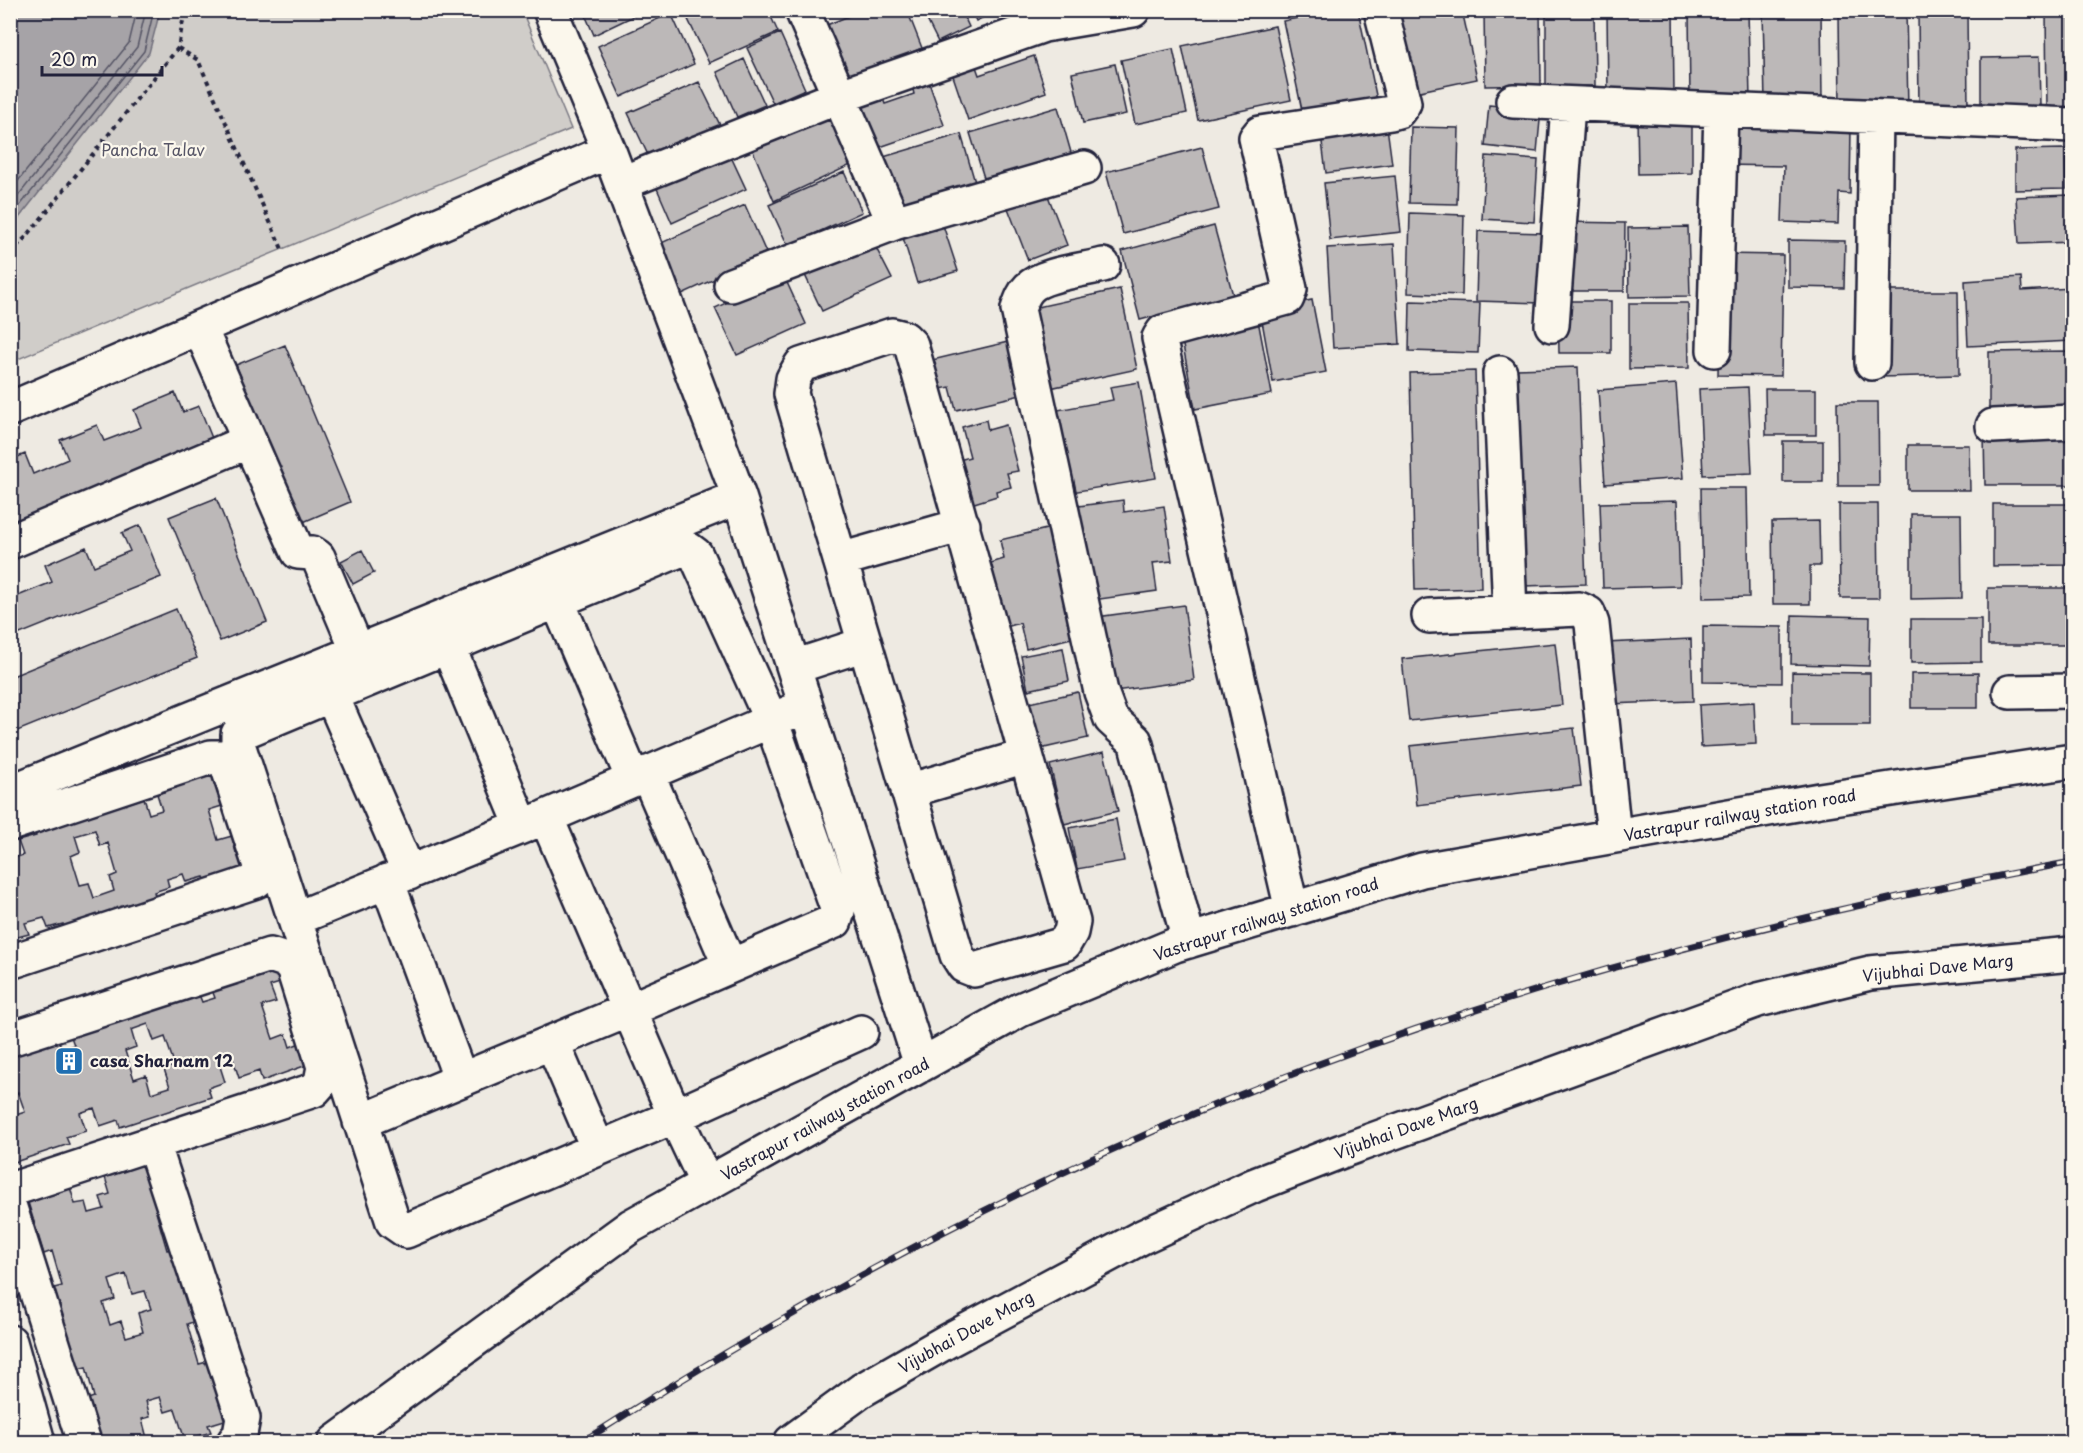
<svg xmlns="http://www.w3.org/2000/svg" width="2083" height="1453" viewBox="0 0 2083 1453" font-family="'Playpen Sans',sans-serif">
<rect width="100%" height="100%" fill="#eeeae2"/>
<filter id="ink" filterUnits="userSpaceOnUse"><feTurbulence type="fractalNoise" baseFrequency=".0167" numOctaves="2"/><feDisplacementMap in="SourceGraphic" scale="12" xChannelSelector="R" yChannelSelector="G"/><feConvolveMatrix kernelMatrix="1 2 1 2 8 2 1 2 1" color-interpolation-filters="sRGB"/></filter>
<g filter="url(#ink)">
<path fill="#d0cdc9" stroke="#797882" stroke-width="1.5" d="M11 11H522L571 129 11 362Z"/>
<path fill="#a6a3a7" stroke="#716f7c" stroke-width="1.5" d="M11 10 160 11 149 53 11 228Z"/>
<g fill="none" stroke-linecap="round" stroke-linejoin="round">
<path stroke="#575666" stroke-width="1.5" d="M10 191 129 43 137 10
M10 206 137 47 146 10
M10 218 144 51 154 10"/>
</g>
<path fill="#bcb8b8" stroke="#22223b" stroke-width="1.5" fill-rule="evenodd" d="M583 10H646L594 35Z
M690 10H768L778 32 709 63 685 13Z
M863 10H907L922 48 843 81 822 27Z
M922 10H961L969 27 938 42Z
M971 10H998L976 21Z
M1336 10H1358L1377 100 1303 115 1283 21Z
M1388 10H1462L1477 79 1406 94Z
M1484 10H1540L1541 85 1485 86Z
M1546 10H1594L1595 86H1546Z
M1607 10H1673L1674 95 1608 97Z
M1689 10H1748L1750 100 1690 101Z
M1763 10H1821L1822 102 1765 103Z
M1906 10 1908 109 1840 110 1839 11Z
M1918 10H1967L1968 109 1919 110Z
M2046 10H2072V110L2047 111Z
M671 13 694 64 621 97 598 46Z
M1275 26 1291 100 1198 120 1182 46Z
M780 33 805 89 773 103 747 48Z
M1173 49 1187 113 1135 124 1121 60Z
M1034 56 1046 92 968 120 951 70 974 61 979 75Z
M2039 57 2040 107 1981 108V58Z
M744 59 765 105 737 117 717 72Z
M1115 64 1126 114 1083 123 1072 73Z
M928 80 944 125 877 148 861 103 882 96 885 104 914 94 912 86Z
M699 82 720 125 649 157 628 113Z
M1489 105 1541 110 1537 152 1485 146Z
M1058 107 1072 156 985 181 970 133Z
M826 114 853 164 774 201 751 146Z
M1692 114V173L1638 174 1637 115Z
M1725 124 1851 127 1850 194 1839 193 1838 224 1782 222 1784 166 1724 165Z
M1387 127 1392 164 1326 173 1321 134Z
M1411 127 1459 128 1457 204 1409 203Z
M961 134 977 189 897 213 880 158Z
M725 144 746 189 672 223 652 177Z
M1202 147 1219 209 1123 234 1106 172Z
M2065 149 2066 189 2015 190V150Z
M1486 156 1538 160 1534 222 1482 219Z
M844 172 862 212 788 246 769 205Z
M1395 176 1401 232 1330 240 1324 183Z
M1045 188 1067 245 1028 260 1006 203Z
M2069 195 2072 242 2019 244 2016 197Z
M745 205 767 255 682 294 659 244Z
M1410 213 1464 215 1462 295 1408 293Z
M941 219 958 271 917 283 901 231Z
M1562 222 1625 223 1624 291H1560Z
M1214 226 1233 295 1140 320 1122 251Z
M1688 227 1690 296 1629 297 1628 228Z
M1478 231 1545 233 1542 303 1476 301Z
M872 240 892 279 822 311 804 273Z
M1788 240 1845 241 1844 288 1788 287Z
M1394 244 1400 344 1333 348 1327 248Z
M1720 254 1783 255 1781 376 1718 375Z
M784 276 806 324 737 355 715 308Z
M2021 277 2022 291 2072 288V341L1968 346 1965 281Z
M1120 289 1137 369 1050 388 1033 308Z
M1880 291H1958L1959 375 1881 377Z
M1312 300 1326 372 1273 382 1260 310Z
M1410 301 1480 303 1478 353 1409 351Z
M1558 301H1611V353H1559Z
M1629 303H1688L1689 368 1629 369Z
M1258 320 1272 394 1195 409 1181 335Z
M1008 342 1021 395 956 410 950 387 935 390 928 361Z
M285 345 350 502 301 523 236 365Z
M2072 351V412L1989 413V352Z
M1578 367 1586 584 1524 586 1516 369Z
M1475 371 1481 588 1415 590 1410 373Z
M1139 382 1156 478 1066 493 1052 411 1113 400 1110 387Z
M1676 384 1683 478 1605 484 1598 390Z
M1748 387 1752 473 1703 475 1699 389Z
M1765 389H1816V435H1766Z
M175 393 183 412 199 406 214 443 10 526V460L25 454 33 474 68 459 60 440 97 425 104 441 141 427 134 410Z
M1837 402H1878L1879 486H1838Z
M986 420 988 430 1006 425 1018 471 1007 473 1011 487 996 491 997 496 971 504 959 460 970 457 962 427Z
M1984 435H2072V485H1985Z
M1783 441H1823V482H1783Z
M1908 445H1969L1970 490H1908Z
M1701 488H1747L1749 597 1703 598Z
M216 498 267 622 220 641 169 517Z
M1123 500 1124 512 1164 506 1172 561 1153 563 1157 591 1093 600 1079 506Z
M1677 501 1680 586 1603 588 1600 503Z
M1839 504H1878L1879 598H1840Z
M1993 504H2072V565L1993 566Z
M1911 514H1961L1962 598 1911 599Z
M1819 521 1820 566H1810V604H1773L1772 522Z
M140 525 161 577 10 638V578L18 596 52 582 45 565 86 547 94 566 130 551 122 533Z
M1055 527 1080 636 1026 649 1020 623 1006 627 991 563 1004 559 1000 540Z
M362 550 374 573 353 584 341 561Z
M1988 588H2072V645H1988Z
M1184 605 1194 680 1108 692 1097 617Z
M176 609 197 658 10 734V677Z
M1792 615 1870 617 1869 666 1791 664Z
M1911 619H1981V662L1911 663Z
M1703 626 1782 627V683L1703 682Z
M1691 639 1693 701 1608 704 1605 643Z
M1555 643 1562 705 1409 721 1402 659Z
M1063 648 1069 681 1028 690 1021 656Z
M1792 672 1870 673V725H1792Z
M1978 673V708H1911V674Z
M1078 692 1088 738 1040 749 1029 703Z
M1754 702 1756 744 1701 747 1699 705Z
M1574 728 1581 786 1417 805 1410 746Z
M1104 752 1118 811 1064 824 1050 765Z
M219 768 225 789 217 792 222 806 209 810 218 840 232 836 236 853 244 850 251 872 207 885 204 877 186 882 183 874 167 879 169 887 154 892 156 901 64 929 63 924 48 928 44 918 25 923 29 934 10 939V857L11 859 23 855 18 841 36 836 33 825 124 797 126 804 144 798 149 814 162 810 157 794 176 788 174 782ZM95 830 100 846 108 843 117 874 110 877 114 891 94 898 89 883 80 885 71 856 80 852 75 836Z
M1116 819 1124 861 1077 869 1069 828Z
M273 961 280 983 270 986 276 1002 262 1006 273 1039 286 1034 290 1047 300 1043 307 1065 262 1081 259 1071 239 1078 231 1053 217 1057 225 1082 208 1088 211 1097 120 1127 118 1120 100 1126 94 1108 80 1113 86 1131 66 1137 69 1144 15 1162 10 1149V1117L25 1112 18 1092 10 1095V1047L58 1038 62 1049 74 1045 70 1034 198 992 202 1002 215 998 211 987ZM148 1024 154 1041 165 1037 175 1066 164 1069 170 1087 151 1093 146 1075 134 1079 125 1051 136 1047 131 1030Z
M150 1159 165 1210 156 1212 167 1250 176 1247 198 1320 187 1324 199 1364 211 1361 228 1419 208 1425 211 1432 185 1440 175 1409 165 1412 160 1397 146 1401 150 1417 142 1419 148 1442H101L88 1399 94 1397 86 1367 78 1369 54 1288 62 1286 52 1251 44 1254 26 1196 67 1177 75 1204 86 1202 89 1213 104 1209 100 1197 110 1194 102 1167ZM126 1274 132 1294 145 1291 151 1309 138 1313 143 1332 126 1337 121 1321 110 1325 103 1303 115 1299 109 1280Z"/>
<g fill="none" stroke-linecap="round" stroke-linejoin="round">
<g stroke="#22223b" stroke-width="38">
<path id="minor" d="M802 10 894 223
M1513 101 2072 125
M609 151 739 497 921 1065
M622 183 838 97 1044 25 1133 10
M1103 265C1084 270 1042 274 1029 288 1023 294 1021 301 1018 309L1101 692 1111 719 1135 741 1189 941
M731 285 894 223 1084 168
M1552 325 1568 105
M200 328 298 552 312 553 318 557 358 652
M892 335 904 338 911 345 1073 922 1071 932 1064 944 974 970 964 966 957 955 791 394 793 379 801 365Z
M1714 350 1721 111
M1872 363 1876 117
M1500 373 1510 612
M10 409 609 151 550 10
M1993 426 2072 422
M10 542 249 441
M840 560 963 525
M557 600 633 779
M1429 616 1579 609 1588 613 1592 624 1614 836
M448 646 522 826
M794 667 865 644
M2010 692 2072 691
M331 694 409 873
M647 773 730 966
M908 791 1026 756
M10 792 739 497
M10 824 211 757H221L226 762 259 863 260 872 256 881 10 962
M387 881 461 1080
M1292 910 1159 338 1163 332 1287 298 1290 289 1256 138 1260 133 1391 113 1398 111 1404 103 1381 10
M295 919 546 817
M10 1039 270 955 285 960 293 968 324 1067 321 1082 314 1090 10 1190
M552 1042 598 1149
M360 1122 629 1010 835 921 838 911 771 720 696 555 688 549 677 551 238 734V744L393 1222 406 1231 675 1116 861 1032
M153 1143 243 1418 240 1434 234 1442
M707 1184 675 1116 546 817 791 712
M10 1208 84 1442
M10 1342 38 1442
M335 1442 631 1226 1020 1010 1175 945 1422 870 1820 800 2072 761
M791 1442 862 1390 949 1340 1142 1237 1255 1185 1342 1151 1758 1000 1870 973 2072 954"/>
</g>
<path stroke="#22223b" stroke-width="4" stroke-dasharray="4.5 4.5" stroke-linecap="butt" d="M178 48 198 60 282 249
M10 253 27 236 178 48 185 10"/>
<use href="#minor" stroke="#fbf7ec" stroke-width="33"/>
<g stroke="#22223b" stroke-width="7">
<path id="rail" d="M582 1442C732 1346 886 1257 1047 1180 1371 1023 1720 927 2072 862"/>
</g>
<use href="#rail" stroke="#fbf7ec" stroke-width="4.5" stroke-dasharray="14" stroke-linecap="butt"/>
</g>
</g>
<defs>
<g id="building-square" transform="scale(1.5)"><rect x="-9" y="-9" width="18" height="18" rx="4" fill="#1f6fb2" stroke="#fbf7ec"/><path d="M-4-6H4V6H1V3H-1V6H-4ZM-2.5-4.3h1.7v1.8h-1.7ZM.8-4.3h1.7v1.8H.8ZM-2.5-1h1.7V.8h-1.7ZM.8-1h1.7V.8H.8Z" fill="#fff"/></g>
</defs>
<g fill-rule="evenodd">
<use href="#building-square" x="69" y="1061"/>
</g>
<g text-anchor="middle" stroke-width="4.5" stroke-linejoin="round" paint-order="stroke">
<g font-size="16" fill="#565566" stroke="#fbf7ec">
<text x="153" y="156">Pancha Talav</text>
</g>
<g font-size="16" fill="#22223b" stroke="#fbf7ec">
<text transform="translate(1740 815) rotate(-10)" y="6">Vastrapur railway station road</text>
<text transform="translate(1266 919) rotate(-18)" y="6">Vastrapur railway station road</text>
<text transform="translate(1938 968) rotate(-6)" y="6">Vijubhai Dave Marg</text>
<text transform="translate(825 1119) rotate(-29)" y="6">Vastrapur railway station road</text>
<text transform="translate(1406 1128) rotate(-20)" y="6">Vijubhai Dave Marg</text>
<text transform="translate(966 1332) rotate(-29)" y="6">Vijubhai Dave Marg</text>
</g>
<g font-size="16" font-weight="bold" fill="#22223b" stroke="#fbf7ec" text-anchor="start">
<text x="90" y="1067">casa Sharnam 12</text>
</g>
</g>
<rect width="2083" height="1453" fill="none" stroke="#fbf7ec" stroke-width="36"/>
<rect x="18" y="18" width="2047" height="1417" fill="none" stroke="#22223b" stroke-width="2" filter="url(#ink)"/>
<path d="M42 66v9h120v-9" fill="none" stroke="#22223b" stroke-width="3"/>
<text x="51" y="66" font-size="18" fill="#22223b" stroke="#fbf7ec" stroke-width="4.5" paint-order="stroke">20 m</text>
</svg>
